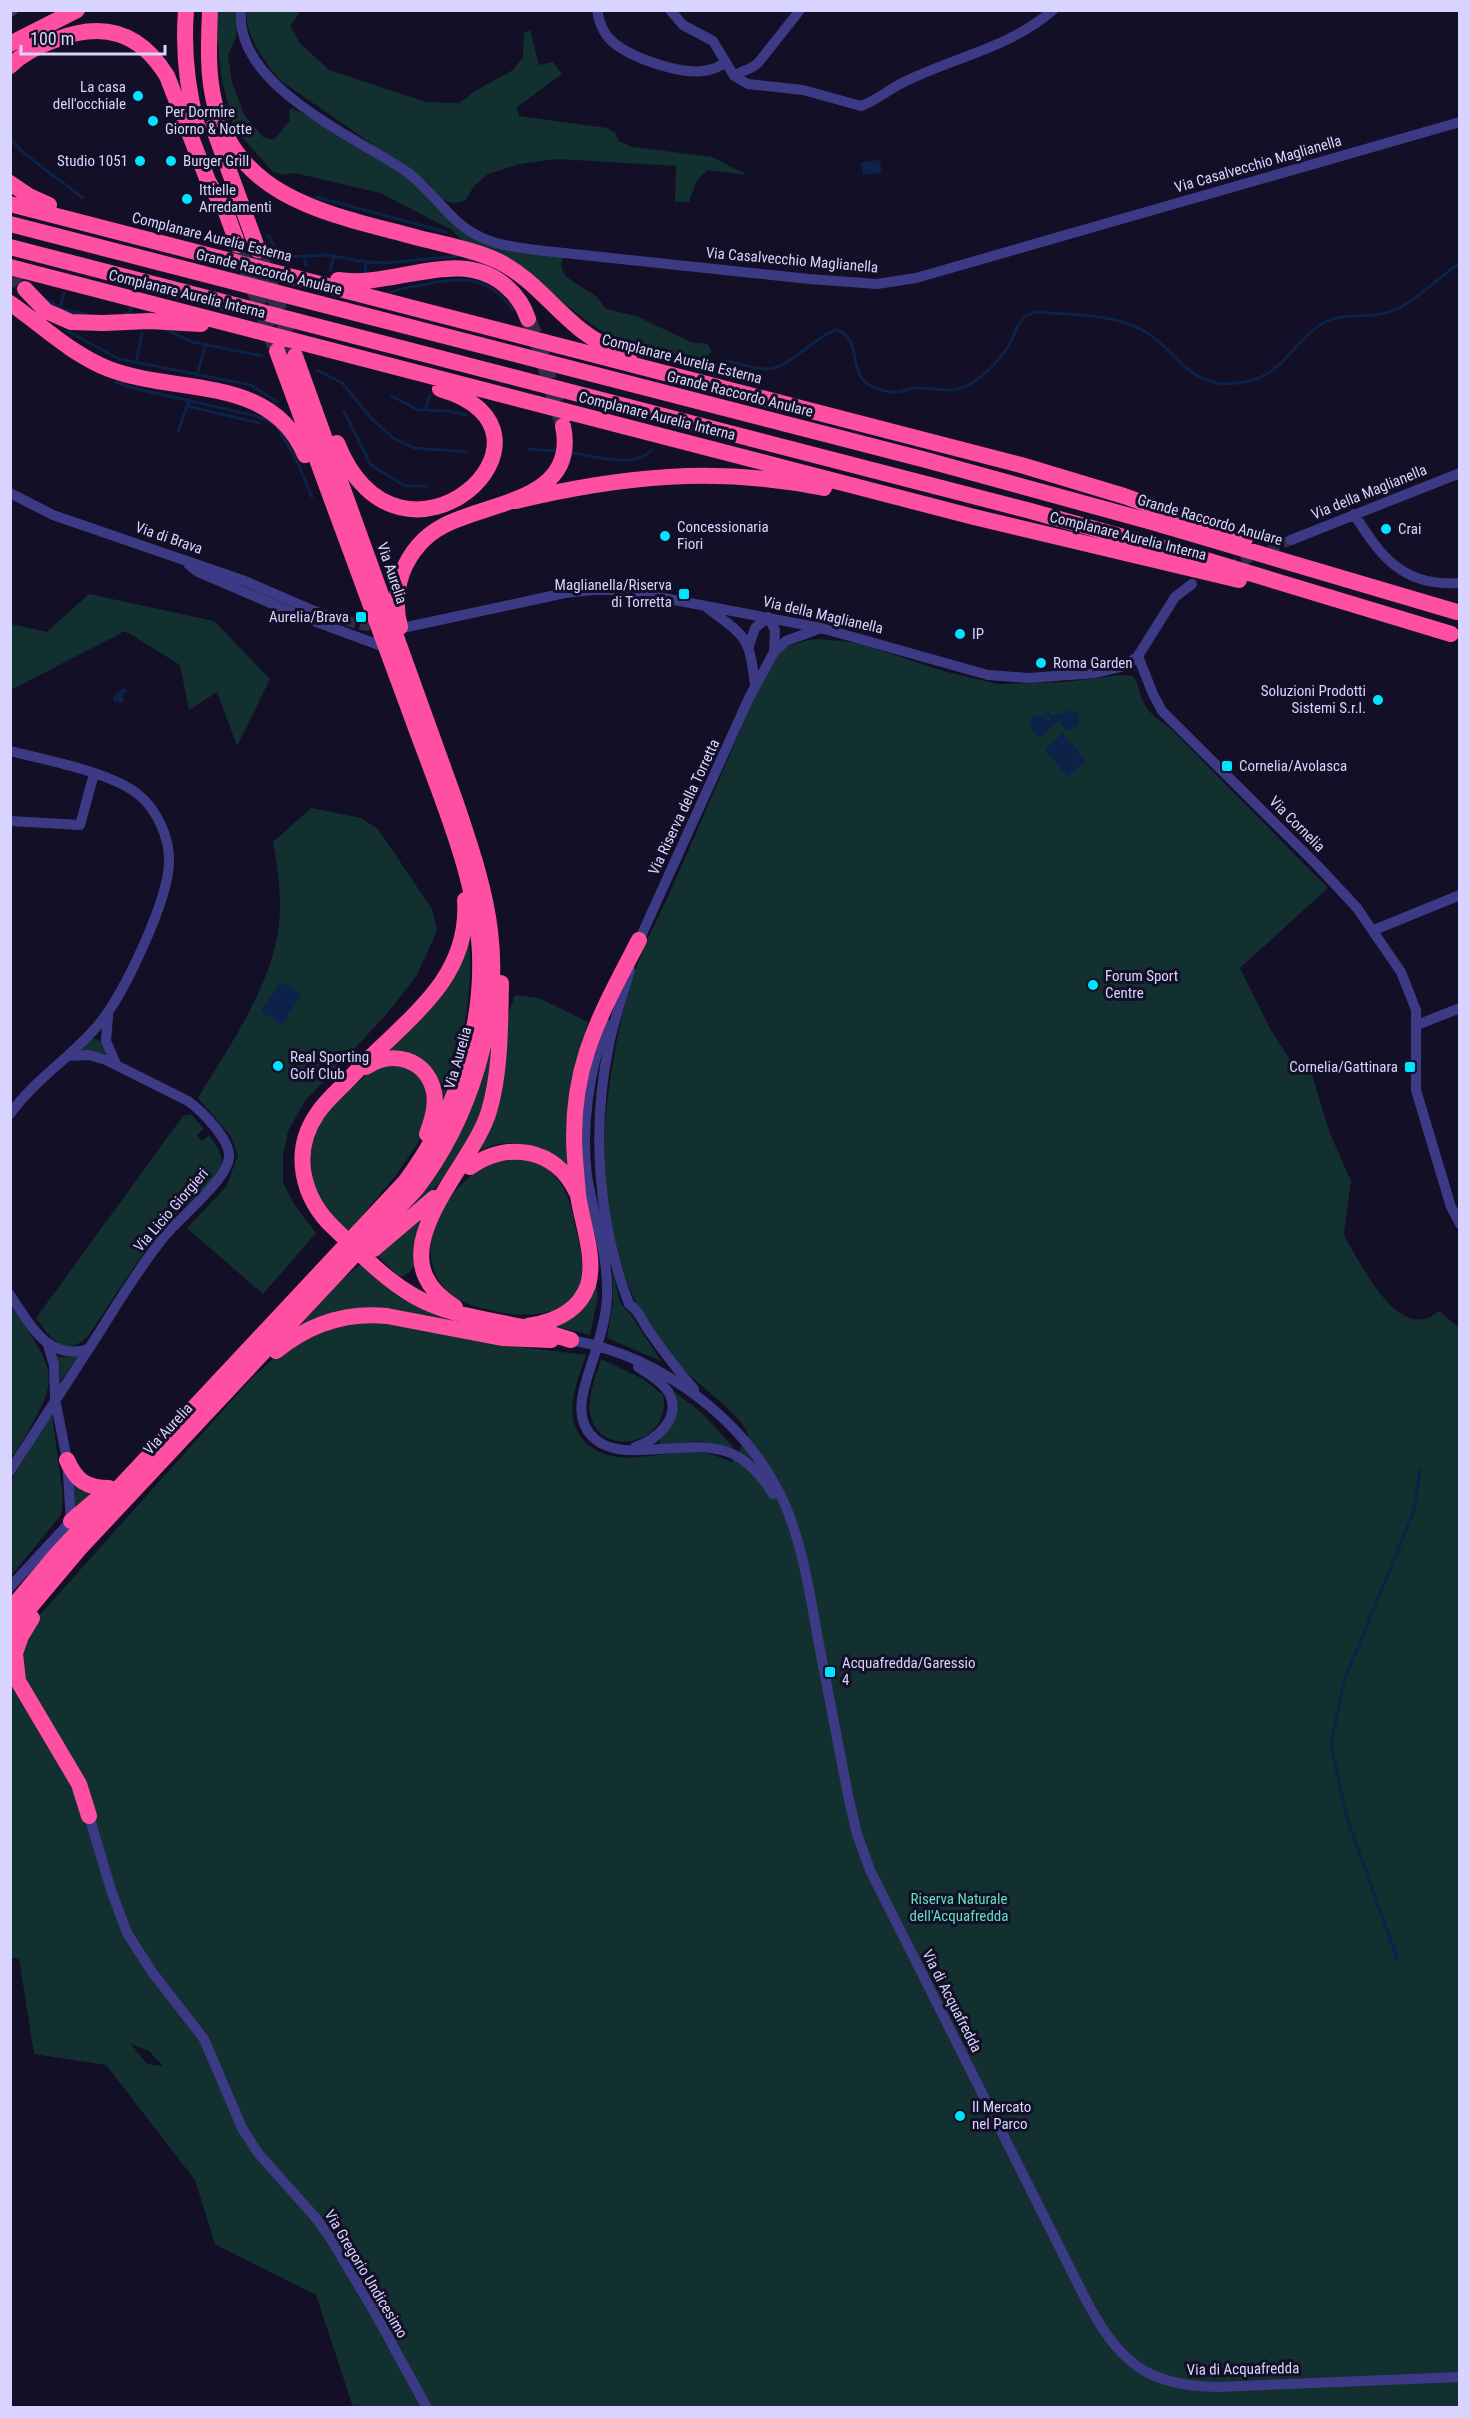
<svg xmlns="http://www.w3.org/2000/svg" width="1470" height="2418" viewBox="0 0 1470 2418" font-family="'Roboto Condensed',sans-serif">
<rect width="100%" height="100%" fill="#130f26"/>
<path fill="#12302f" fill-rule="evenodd" d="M246 10 301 11 290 26 300 43 329 70 426 102 459 103 475 91 513 70 523 57 524 33 530 30 539 65 553 62 562 74 517 107 519 116 607 128 615 133 619 141 632 147 712 157 747 175 707 170 697 180 689 202H675L676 166 557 159 520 164 488 174 474 186 466 200C444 208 441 197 427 182L281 81C264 61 246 38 246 10Z
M218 11H238L236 38 228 55 232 83 245 116 263 137 274 140 290 120 289 111 291 108 302 113 418 184 472 235 563 257 561 266 565 276 597 297 606 309 636 316 691 342 708 344 712 352 701 361 680 363 638 348 598 329 559 300 463 242 452 230 380 193 295 173 282 175 272 171 234 128 222 80 217 37Z
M89 594 214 621 270 679 237 746 217 692 189 710 180 665 125 631 11 690V624L47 632Z
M818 639 851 642 870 647 943 671 998 684 1065 682 1119 675 1133 676C1139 684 1138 690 1142 699 1148 713 1157 719 1169 727L1328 888 1240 968 1271 1030 1298 1073 1310 1068 1329 1131 1351 1181 1344 1232 1345 1238C1362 1264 1399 1346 1439 1311L1459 1328V2407H353L316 2295 215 2244 195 2180 106 2065 34 2054 19 1958H11V1647L251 1379 275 1357 309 1334 369 1320 513 1346 586 1355C577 1382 561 1417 585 1442 614 1470 657 1451 692 1452 707 1452 718 1456 732 1462L748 1435C744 1417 696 1383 682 1368 655 1339 633 1304 622 1267 606 1213 600 1151 608 1096 613 1056 621 1014 633 976 643 947 657 919 670 892 691 845 711 798 732 750 741 730 765 665 780 652 788 644 806 640 818 639ZM131 2044 149 2051 163 2066 147 2064Z
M311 808 361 818 378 829 432 909 437 931 417 975 386 1015 305 1101 288 1131 283 1157V1182L294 1204 316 1233 263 1294 187 1228 226 1187 238 1155 230 1135 198 1098C228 1048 265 996 277 938 283 906 279 874 273 842Z
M469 939C474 997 461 1052 442 1105L441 1091 389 1048Z
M515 995 539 998 588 1022 576 1062 569 1169C534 1147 515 1132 474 1153L506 1021Z
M93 1038 102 1042 106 1054 81 1050Z
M493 1040 484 1109 448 1176 405 1215 429 1183Z
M376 1065 409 1066 430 1091 423 1133 417 1144 397 1174 349 1231 334 1219 314 1191 310 1150 316 1129 329 1110Z
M191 1114 204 1129 197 1135 202 1141 209 1135C215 1144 226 1157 220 1168 209 1190 184 1204 169 1222 138 1257 114 1298 88 1336 65 1360 49 1336 36 1318L183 1116Z
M518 1158C528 1161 539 1163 547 1169 567 1184 571 1206 576 1229 579 1243 583 1256 582 1270 581 1315 533 1319 499 1312 477 1307 457 1304 443 1286 409 1243 450 1182 491 1163 499 1159 509 1159 518 1158Z
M423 1216C420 1235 423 1273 399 1277L377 1255Z
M361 1264 471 1325 388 1308 297 1328 339 1282Z
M612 1270 621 1304 631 1315 661 1361 607 1338 613 1303Z
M595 1274 598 1297 590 1335 555 1326Z
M10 1306C64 1379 58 1380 14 1455L10 1454Z
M54 1355 62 1357 78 1356 60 1382V1368Z
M601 1359 643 1379 663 1395C673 1445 599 1460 590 1414 587 1397 596 1376 601 1359Z
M675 1392 702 1413 734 1448 701 1441 660 1444 659 1441C670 1428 680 1410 675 1392Z
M52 1413 63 1497 61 1515 11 1576 10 1482Z
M70 1480 82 1491 94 1494 75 1513Z"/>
<path fill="#0c2248" d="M880 160 882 173 863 175 861 162Z
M123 688 127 690 123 696 124 703 114 702 113 697Z
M1071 710C1078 712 1081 717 1078 725L1073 729 1067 730 1060 724 1062 722 1061 719 1039 738 1030 728V720L1036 715 1043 716 1050 721 1051 719 1044 715 1045 711H1049L1050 716 1058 713 1060 715Z
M1063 733 1086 761 1068 777 1045 750Z
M281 982 301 995 282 1025 261 1011Z"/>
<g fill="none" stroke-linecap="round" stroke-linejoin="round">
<path stroke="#0c2248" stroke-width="3" d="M10 139 25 154 83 198
M316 197 446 232
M267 236H269L279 255 284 257 328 255 359 261 386 263 459 256 461 254
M304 257 306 266
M330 270 334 256
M365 276 366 262
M390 293C399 288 411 287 422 285 454 278 486 274 508 304
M45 299 64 310 86 314
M510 306 513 310
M60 308 64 293
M125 314 130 313 131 308
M167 330 192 342 262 356
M67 331 119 359 251 385 277 402
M727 361C741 364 756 370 770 369 790 367 814 337 836 330 870 340 836 386 892 392 899 393 906 389 914 388 931 387 948 394 964 387 980 381 999 361 1008 347 1018 331 1016 314 1039 312 1073 316 1119 313 1149 334 1170 348 1184 373 1209 381 1221 385 1232 384 1245 382 1287 374 1294 337 1327 321 1347 312 1369 319 1389 312 1413 305 1438 277 1460 263
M136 363 142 333
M317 370 342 383 372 419 393 438 414 448 468 452
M197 375 206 344
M116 382 129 387 256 416 271 422
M392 396 418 410 449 411 466 415
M187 406 259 423
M425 410 430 395
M344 411 371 465 405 486H426
M278 429 296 459 312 497
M178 432 189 400
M528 449 556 451
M571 453C595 455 632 470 652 450
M1397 1958 1347 1818 1331 1745 1344 1681 1414 1511 1420 1471"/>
<path stroke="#312d47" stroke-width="10" stroke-dasharray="10 5" stroke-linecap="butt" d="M1228 567 1291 540
M317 612 361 625 382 628"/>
<path stroke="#312d47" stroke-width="16" stroke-dasharray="16 8" stroke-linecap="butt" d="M238 245 275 346
M258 250 293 349
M10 270 14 277 25 289
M528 319 539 346 562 422"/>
<path stroke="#3d3a85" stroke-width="10" d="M241 10C234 85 352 135 404 170 430 187 447 219 475 234 494 245 515 247 536 250L809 279 877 284 916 278 1460 122
M597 10C599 23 604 35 614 43 634 59 688 78 712 69 717 68 721 65 725 63
M670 10 683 25 713 41 734 76C742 70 751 70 758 63L800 10
M10 12 13 10
M734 76 748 84 803 90 861 106C876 101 888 90 902 83 951 58 1010 48 1053 10
M10 493 53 515 245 581 317 612
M1354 514C1381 557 1403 587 1460 583
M1291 540 1460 473
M188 564 198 572 303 617 387 648
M706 607C746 637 749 635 755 685
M768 617 775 630 774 652
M407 627 565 593 593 590H622L821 628 988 675 1029 678 1095 673 1125 666 1138 656 1175 597 1192 584
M749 646 755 628 768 617
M1138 656 1153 694 1162 711 1318 866 1357 908 1401 972 1416 1010V1090L1451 1207 1460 1224
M10 751C46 760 111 772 139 795 157 810 170 838 169 863 168 900 124 995 99 1024 72 1057 35 1079 10 1114
M10 821 80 825 94 774
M1374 930 1460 895
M637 945 749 698 774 652 786 641 821 628
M630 970C623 995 614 1019 609 1045 591 1130 598 1223 629 1304 639 1310 642 1321 649 1331 663 1351 677 1370 694 1389
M108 1016 106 1041 116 1064
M606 1024C589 1071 581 1127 587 1176 593 1213 607 1250 607 1288 608 1309 602 1330 596 1350 588 1378 568 1416 595 1439 608 1450 626 1451 642 1450 701 1448 736 1434 773 1494
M1417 1025 1460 1008
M10 1295C30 1324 48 1362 89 1349
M571 1340C661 1356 749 1421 786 1507 803 1548 810 1595 818 1639 828 1693 839 1747 849 1800L857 1834 870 1870 1086 2300C1119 2362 1146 2386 1218 2387L1460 2377
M635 1447C655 1441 681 1419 670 1395 664 1383 649 1374 638 1367
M10 1471C39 1426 68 1381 97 1336 118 1303 138 1269 163 1238 179 1218 226 1181 229 1158 231 1140 202 1111 188 1101L106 1060 89 1055 67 1056
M10 1587 71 1521 67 1460 55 1399 54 1365 48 1345
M89 1816 111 1890 127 1933 152 1972 204 2039 242 2128 258 2153 315 2217 329 2236 375 2313 427 2408"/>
<path stroke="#ff4fa3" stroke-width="16" d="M186 10C183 49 187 88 197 125
M210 10C209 41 207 71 214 101 235 199 333 215 415 237 442 244 472 249 498 261 531 277 553 308 581 330 595 341 613 350 629 355
M10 44 77 10
M10 66C23 53 38 46 55 40 103 21 140 32 167 76L208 181 227 214
M213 127 258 250
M10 183 29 196 49 205
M10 204 1021 465 1124 496 1245 539
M223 204 238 245
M10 224 926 460 1152 522 1457 612
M10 247 1027 510 1206 560 1451 634
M10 267 970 516 1239 580
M338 280C395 289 462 244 508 288 518 297 524 307 528 319
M25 289 46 311 71 322 103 323 150 321 201 324
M10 303C43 326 71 354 109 369 177 395 271 374 305 455
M337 443C401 602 586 431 440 389
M516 501C621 476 717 466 824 488
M400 627C395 609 396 591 402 573 410 553 424 536 443 526 487 502 579 501 563 426
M465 900C467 930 459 957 442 982 420 1014 379 1047 351 1077 340 1089 326 1100 317 1114 291 1152 302 1198 334 1228 359 1252 384 1279 414 1296 447 1315 486 1319 522 1327 539 1330 555 1335 571 1340
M366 1067C392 1049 427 1059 434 1092 437 1106 432 1121 427 1134
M470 1167C507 1140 556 1149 576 1191
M374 1249 434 1198
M455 1307C369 1255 472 1170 489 1111 501 1071 500 1024 501 983
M528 1326C554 1322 579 1312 588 1285 596 1257 582 1223 578 1195 577 1183 576 1171 575 1159 568 1069 599 1017 639 940
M276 1351C308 1325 346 1312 387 1316L502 1338 551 1340
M67 1460C76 1481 87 1488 109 1488
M71 1521 98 1498
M10 1610 57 1554 405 1182C453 1118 483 1035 480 954 477 877 439 792 413 720 368 597 322 474 277 351
M32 1618 21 1636 15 1653 18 1681 79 1784 89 1816
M10 1631 79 1549 416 1189C470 1119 501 1020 490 931 485 888 470 845 456 803L295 356"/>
</g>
<g fill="#00e5ff" stroke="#130f26" stroke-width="2">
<circle cx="138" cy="96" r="6"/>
<circle cx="153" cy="121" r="6"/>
<circle cx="140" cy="161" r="6"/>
<circle cx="171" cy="161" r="6"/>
<circle cx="187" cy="199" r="6"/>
<circle cx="1386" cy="529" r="6"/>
<circle cx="665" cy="536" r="6"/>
<rect x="678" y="588" width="12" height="12" rx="3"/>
<rect x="355" y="611" width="12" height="12" rx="3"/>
<circle cx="960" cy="634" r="6"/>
<circle cx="1041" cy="663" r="6"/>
<circle cx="1378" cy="700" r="6"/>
<rect x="1221" y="760" width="12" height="12" rx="3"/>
<circle cx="1093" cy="985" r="6"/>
<circle cx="278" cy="1066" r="6"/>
<rect x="1404" y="1061" width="12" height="12" rx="3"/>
<rect x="824" y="1666" width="12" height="12" rx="3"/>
<circle cx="960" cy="2116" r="6"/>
</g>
<g text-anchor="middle" stroke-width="6" stroke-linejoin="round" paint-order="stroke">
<g font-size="15" fill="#d9d4ff" stroke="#130f26" text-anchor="start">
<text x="126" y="92" text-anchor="end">La casa<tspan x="126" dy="17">dell'occhiale</tspan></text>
<text x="165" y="117">Per Dormire<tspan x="165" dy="17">Giorno &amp; Notte</tspan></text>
<text x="128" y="166" text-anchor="end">Studio 1051</text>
<text x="183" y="166">Burger Grill</text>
<text x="199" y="195">Ittielle<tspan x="199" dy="17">Arredamenti</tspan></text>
<text x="677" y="532">Concessionaria<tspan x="677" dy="17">Fiori</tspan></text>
<text x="1398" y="534">Crai</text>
<text x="672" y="590" text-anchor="end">Maglianella/Riserva<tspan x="672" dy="17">di Torretta</tspan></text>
<text x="349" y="622" text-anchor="end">Aurelia/Brava</text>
<text x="972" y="639">IP</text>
<text x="1053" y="668">Roma Garden</text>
<text x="1366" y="696" text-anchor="end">Soluzioni Prodotti<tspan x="1366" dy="17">Sistemi S.r.l.</tspan></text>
<text x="1239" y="771">Cornelia/Avolasca</text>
<text x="1105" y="981">Forum Sport<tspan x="1105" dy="17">Centre</tspan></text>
<text x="290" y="1062">Real Sporting<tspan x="290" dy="17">Golf Club</tspan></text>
<text x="1398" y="1072" text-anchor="end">Cornelia/Gattinara</text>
<text x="842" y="1668">Acquafredda/Garessio<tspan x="842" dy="17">4</tspan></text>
<text x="972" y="2112">Il Mercato<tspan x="972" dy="17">nel Parco</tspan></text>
</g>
<g font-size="15" fill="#d9d4ff" stroke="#130f26">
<text transform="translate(1258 164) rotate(-16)" y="5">Via Casalvecchio Maglianella</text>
<text transform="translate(212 237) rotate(14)" y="5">Complanare Aurelia Esterna</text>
<text transform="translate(792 260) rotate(5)" y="5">Via Casalvecchio Maglianella</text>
<text transform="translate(269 272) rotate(14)" y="5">Grande Raccordo Anulare</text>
<text transform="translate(187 294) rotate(14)" y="5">Complanare Aurelia Interna</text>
<text transform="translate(682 359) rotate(14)" y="5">Complanare Aurelia Esterna</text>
<text transform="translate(740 394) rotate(14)" y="5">Grande Raccordo Anulare</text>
<text transform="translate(657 416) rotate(14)" y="5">Complanare Aurelia Interna</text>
<text transform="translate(1369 492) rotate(-22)" y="5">Via della Maglianella</text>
<text transform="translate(1210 520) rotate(16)" y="5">Grande Raccordo Anulare</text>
<text transform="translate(1128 536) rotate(14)" y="5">Complanare Aurelia Interna</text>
<text transform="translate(169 538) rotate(19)" y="5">Via di Brava</text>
<text transform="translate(392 573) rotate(71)" y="5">Via Aurelia</text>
<text transform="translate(823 615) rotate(13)" y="5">Via della Maglianella</text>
<text transform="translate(684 807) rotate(-65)" y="5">Via Riserva della Torretta</text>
<text transform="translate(1297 824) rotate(45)" y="5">Via Cornelia</text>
<text transform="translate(458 1058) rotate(-74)" y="5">Via Aurelia</text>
<text transform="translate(171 1210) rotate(-49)" y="5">Via Licio Giorgieri</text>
<text transform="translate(168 1429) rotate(-47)" y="5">Via Aurelia</text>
<text transform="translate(952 2001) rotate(63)" y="5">Via di Acquafredda</text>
<text transform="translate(366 2274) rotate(59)" y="5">Via Gregorio Undicesimo</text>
<text transform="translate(1243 2369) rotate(-1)" y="5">Via di Acquafredda</text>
</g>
<g font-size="15" fill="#5fe0c0" stroke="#130f26">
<text x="959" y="1904">Riserva Naturale<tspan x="959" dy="17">dell'Acquafredda</tspan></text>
</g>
</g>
<rect width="1470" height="2418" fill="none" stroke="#d9d4ff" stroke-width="24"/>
<path d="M21 45v9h144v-9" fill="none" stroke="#d9d4ff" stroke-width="3"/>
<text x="30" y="45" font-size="18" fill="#d9d4ff" stroke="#130f26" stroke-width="4.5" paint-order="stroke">100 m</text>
</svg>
